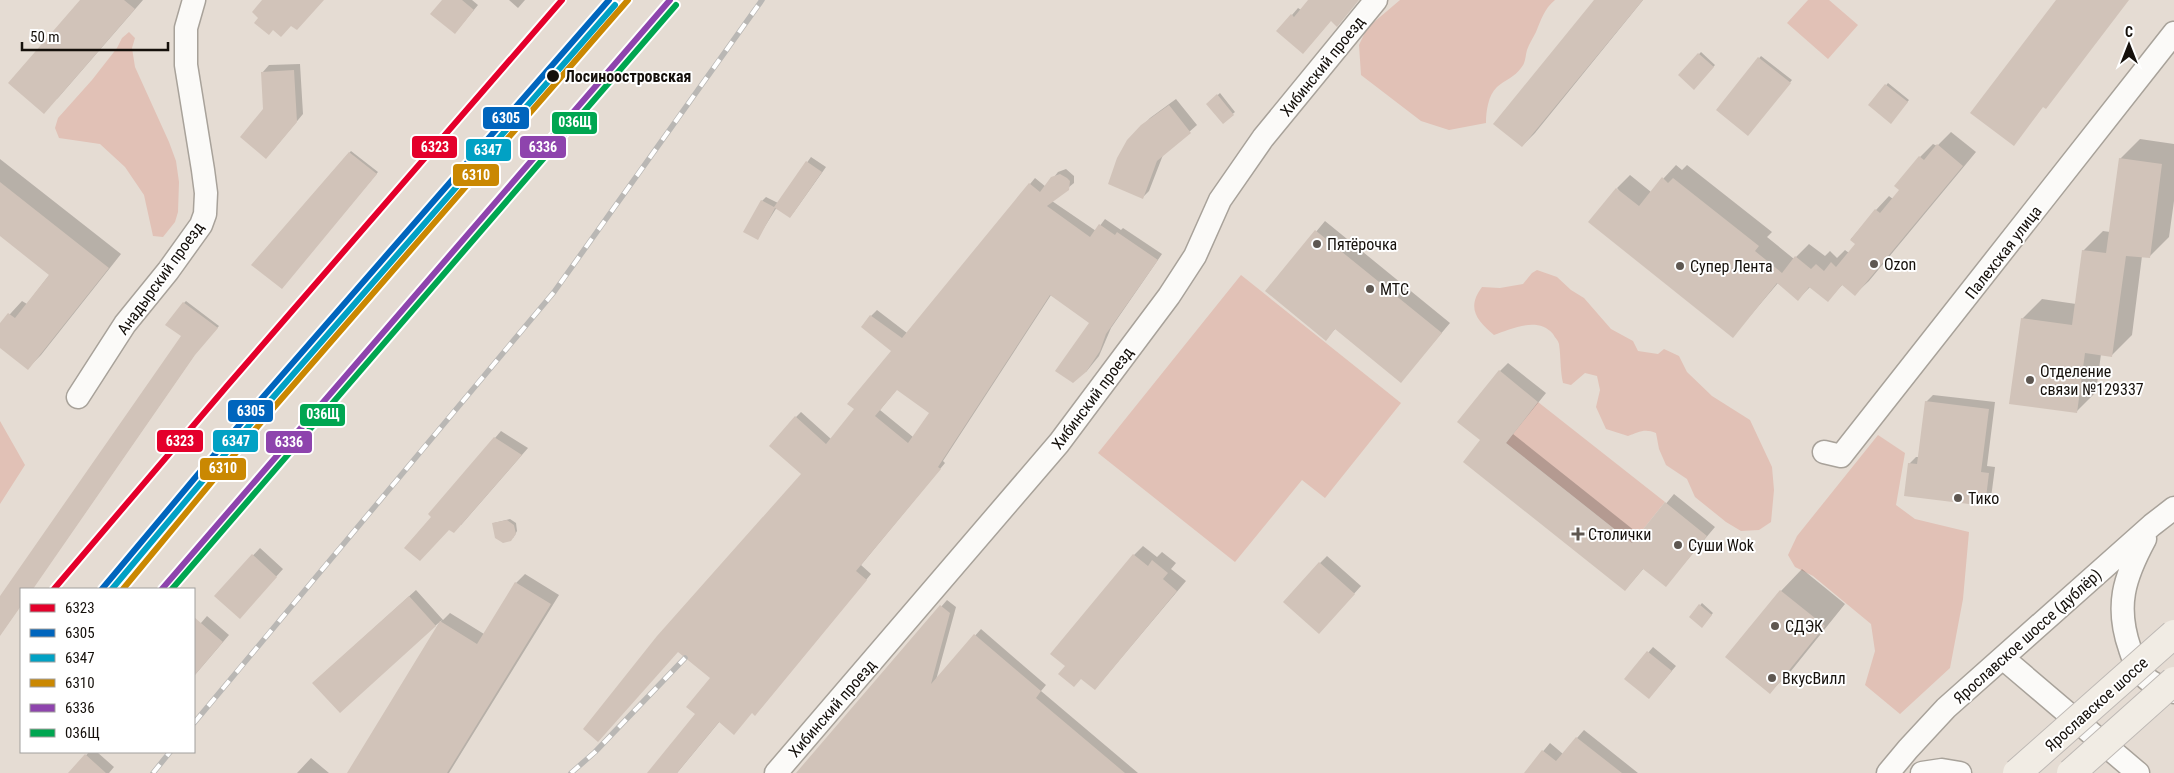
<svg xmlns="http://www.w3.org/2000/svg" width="2174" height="773" viewBox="0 0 2174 773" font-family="'Roboto Condensed',sans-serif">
<rect width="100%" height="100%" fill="#e5dcd3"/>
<path fill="#e1c1b6" d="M1400 0H1555C1544 9 1541 20 1536 32 1533 38 1529 44 1527 50 1525 57 1526 62 1521 68 1515 77 1505 80 1497 87 1488 95 1486 112 1486 123L1449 130 1421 121 1361 75 1359 45 1367 28Z
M1808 0H1829L1858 25 1828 59 1787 23Z
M129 32 135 38 132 48 135 67 169 142 176 161 179 182 178 212 175 222 163 237 153 236 144 195 125 167 100 144 59 138 55 128 58 118 92 80 117 48 122 38Z
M1537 270 1557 277 1571 290 1584 298 1611 329 1633 341 1638 351 1658 354 1664 349 1679 356 1687 372 1712 396 1750 420 1772 467 1774 490 1771 522 1759 530 1741 531 1726 522 1695 497 1687 479 1666 465 1659 449 1656 433C1645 428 1638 432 1628 436L1606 429 1596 407 1600 390 1597 376 1585 373 1571 385 1563 383C1560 370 1561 357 1559 344 1558 340 1555 338 1553 334 1538 316 1511 329 1494 335 1477 321 1466 308 1482 287L1500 288 1523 284 1532 273Z
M1241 275 1401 403 1325 498 1302 480 1235 562 1098 453Z
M1538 402 1665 502 1632 543 1506 443Z
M0 421 25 465 0 504Z
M1878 435 1905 453 1896 505 1915 519 1969 532 1963 599 1950 668 1900 714 1865 685 1875 651 1871 624 1813 576 1795 567 1788 555 1797 536Z"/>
<path fill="#0003" fill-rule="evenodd" d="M81 0H143L57 99Z
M444 0H472L478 5 459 28Z
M509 0H525L518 8Z
M1309 0H1358L1331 20 1309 46 1292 15 1298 8 1301 10Z
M1595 0H1643L1535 133 1522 146Z
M1701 52 1715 65 1694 88 1680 75Z
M1761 56 1792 80 1749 132 1717 110Z
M300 64 303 114 273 150 264 109 262 73 269 65Z
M1888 83 1909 100 1890 122 1870 105Z
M1220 93 1235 112 1223 122 1208 104Z
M1176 99 1197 125 1163 155 1149 191 1142 198 1128 141 1150 118Z
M1951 132 1976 152 1869 281 1855 294 1843 284 1828 300 1811 286 1798 299 1778 283 1733 336 1617 188 1630 175 1651 192 1676 165 1682 170 1687 165 1772 232 1767 237 1794 259 1809 244 1825 256 1830 251 1837 258 1845 250 1849 253 1857 244 1851 239 1876 210 1889 196 1893 199 1901 190 1920 157 1933 144 1937 146Z
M2140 139 2174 144V201L2169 237 2149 257 2142 256 2132 335 2112 355 2101 354 2096 392 2076 412 2022 319 2042 299 2076 304 2083 251 2103 231 2110 232 2120 159Z
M351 151 378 172 284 285 253 264Z
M811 157 826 167 794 212 790 217 777 207 757 239 762 201 766 197 778 203Z
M0 159 121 254 41 355 28 368 0 346V325L22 301 27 304 50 274 0 235Z
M1066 169 1074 176V183L1052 201 1096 231 1105 219 1121 230 1123 228 1162 254 1111 328 1099 356 1086 372 1091 322 1051 295 943 461 945 463 861 565 871 574 760 709 720 721 677 773H649L697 714 803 474 796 417 801 412 831 439 856 409 893 350 863 327 871 316 877 310 907 333 1030 184 1035 178 1046 187 1058 172ZM898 388 930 413 913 437 880 410Z
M1325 221 1450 323 1401 381 1336 328 1326 339 1267 291Z
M186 301 219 326 197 351 32 589H21V605L0 635V598L183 336 184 303Z
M1508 363 1546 393 1513 434 1640 535 1674 494 1715 527 1666 585 1644 568 1625 590 1482 440 1500 371Z
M1933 395 1995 402 1987 466 1995 467 1991 498 1984 505 1909 464 1916 457H1919L1926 402Z
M501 431 528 448 461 525 430 514Z
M510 519 516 523 517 531 513 538 494 523Z
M1143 546 1157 557 1162 552 1176 563 1171 569 1186 581 1095 689 1067 666 1134 555Z
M260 548 283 569 246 610 216 596Z
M1327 556 1361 586 1326 625 1320 563Z
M1802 569 1845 604 1791 671 1770 692 1727 657 1781 591Z
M525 574 559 595 449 773H348L442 620 435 626 321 676 416 590 443 620 450 613 484 634 516 583Z
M947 600 956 607 936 680 981 629 1046 685 1041 691 1138 773H798Z
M1702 603 1713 613 1702 626 1690 617Z
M207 616 229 635 194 676V631Z
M1653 647 1676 666 1653 693 1626 679Z
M1584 730 1638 773H1525L1550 743 1563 754Z
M89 752H97L114 767 109 773H70Z
M311 758 329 773H297Z"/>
<path fill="#d1c3b9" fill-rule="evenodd" d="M80 0H124L135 9 44 114 8 83Z
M262 0H324L297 30 291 26 281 37 273 30 269 35 254 23 258 18 252 12Z
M442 0H462L474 10 455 34 430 14Z
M1308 0H1359L1337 27 1331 21 1303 54 1276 31 1291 14 1294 17Z
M1594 0H1643L1522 147 1493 124Z
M2056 0H2129L2046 109 2043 107 2014 146 1970 113Z
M1698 53 1714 67 1694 90 1678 75Z
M1758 57 1791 83 1748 136 1716 110Z
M294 70 297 122 266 159 240 137 263 109 261 72Z
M1885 84 1908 102 1891 124 1868 105Z
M1217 94 1234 115 1223 124 1206 104Z
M1169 105 1191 133 1157 161 1143 199 1108 184 1117 158 1127 140 1141 125Z
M1937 144 1963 166 1855 296 1842 285 1828 302 1809 287 1798 301 1777 283 1733 338 1588 222 1616 188 1639 206 1662 177 1668 183 1673 178 1759 246 1755 251 1782 273 1795 256 1811 269 1816 264 1824 271 1831 262 1836 267 1855 244 1850 240 1875 209 1880 213 1899 190 1894 186 1919 156 1924 160Z
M349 152 377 174 282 289 251 265Z
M2119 158 2162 164 2150 258 2126 256 2112 357 2085 353 2077 413 2009 404 2021 318 2072 325 2082 250 2106 253Z
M806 161 822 172 790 218 775 208 758 240 743 232 761 200 774 207Z
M1060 174 1067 178 1070 181 1069 190 1047 206 1090 237 1099 224 1115 235 1117 232 1158 260 1106 334 1100 351 1086 372 1073 383 1055 371 1089 323 1050 295 938 467 941 469 856 571 867 580 755 716 752 713 734 735 719 722 677 773H647L695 714 686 707 710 678 678 652 598 742 583 729 657 636 801 474 769 446 795 416 826 444 854 409 847 404 891 351 861 327 870 315 902 338 1029 183 1040 192 1051 177ZM897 390 929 413 908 443 875 416Z
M0 182 109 268 28 370 0 348V323L8 313 15 318 49 275 0 236Z
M1315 230 1442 333 1401 383 1335 329 1326 341 1265 291Z
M183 302 218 328 195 355 33 589H21V606L0 636V596L181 336 165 325Z
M1499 370 1538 402 1506 443 1632 543 1665 502 1707 536 1666 587 1643 569 1625 591 1463 462 1480 440 1457 422Z
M1925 401 1989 409 1981 472 1989 473 1985 506 1904 496 1908 463 1917 464Z
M494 437 522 455 454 533 449 530 420 561 404 548 431 517 428 514Z
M507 520 514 525 516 534 511 541 503 543 495 538 492 523Z
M252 554 277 577 240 619 214 596Z
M1133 554 1148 566 1152 560 1168 573 1163 579 1177 591 1095 690 1081 679 1074 687 1058 674 1065 666 1050 654Z
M1319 562 1355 594 1319 634 1283 602Z
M515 582 551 604 447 773H347L440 621 477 644Z
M1780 590 1825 626 1770 694 1725 657Z
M409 596 436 626 340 713 312 683Z
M1699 604 1712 615 1702 628 1689 617Z
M940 605 950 613 931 684 974 634 1041 691 1036 698 1125 773H796Z
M194 617 223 642 194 676Z
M1647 651 1672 671 1649 699 1624 679Z
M1576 737 1622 773H1524L1542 750 1556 761Z
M85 754 106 773H68Z"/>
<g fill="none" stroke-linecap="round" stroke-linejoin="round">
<g stroke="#a8a29a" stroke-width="25">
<path id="minor" d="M78 397 125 324 168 271 201 225 205 214 206 193 203 170 186 65V28L194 0
M1824 452 1841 456 2174 33
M2145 539C2124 578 2115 606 2130 649 2134 662 2140 676 2153 683 2159 687 2167 689 2174 692
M2004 659 2138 773
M776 773 1059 443 1169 296 1195 256 1220 200 1263 138 1376 0
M1888 773 1908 749 1946 708 2152 525 2174 508
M1922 773 1942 770 1960 773"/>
</g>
<use href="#minor" stroke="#fbfaf8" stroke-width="22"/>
<g stroke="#b9b7b4" stroke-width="5.5">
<path id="rail" d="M194 723 554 292 762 0
M153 773 170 752
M571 773 595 752 685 658"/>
</g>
<use href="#rail" stroke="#fff" stroke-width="4" stroke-dasharray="11" stroke-linecap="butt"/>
<g stroke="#beb9b5" stroke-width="30" stroke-linecap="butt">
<path id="major-bridge" d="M2017 773 2174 634
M2071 773 2174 681"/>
</g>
<use href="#major-bridge" stroke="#f1ece4" stroke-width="28"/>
<g stroke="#fff" stroke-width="10">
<path id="rail-1" d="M54 589 227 386 562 0"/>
</g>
<g stroke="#fff" stroke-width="10">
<path id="rail-2" d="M102 589 256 405 609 0"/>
</g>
<g stroke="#fff" stroke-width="10">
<path id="rail-3" d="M112 589 262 410 615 5"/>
</g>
<g stroke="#fff" stroke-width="10">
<path id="rail-4" d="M123 589 263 420 628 0"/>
</g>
<g stroke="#fff" stroke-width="10">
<path id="rail-5" d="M162 589 670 0"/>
</g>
<g stroke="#fff" stroke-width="10">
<path id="rail-6" d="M172 589 676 5"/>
</g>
<use href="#rail-1" stroke="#e4002b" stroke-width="6"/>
<use href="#rail-2" stroke="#0065bd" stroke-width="6"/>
<use href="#rail-3" stroke="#01a1c4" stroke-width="6"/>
<use href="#rail-4" stroke="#ca8802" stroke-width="6"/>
<use href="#rail-5" stroke="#8e44ad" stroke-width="6"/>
<use href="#rail-6" stroke="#00a651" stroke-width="6"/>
</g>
<circle fill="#15100b" stroke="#fff" stroke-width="2" cx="553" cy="76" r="7"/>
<g fill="#5e5751" stroke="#fff" stroke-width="2">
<circle cx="1317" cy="244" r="5"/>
<circle cx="1874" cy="264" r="5"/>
<circle cx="1680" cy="266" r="5"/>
<circle cx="1370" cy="289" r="5"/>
<circle cx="2030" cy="380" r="5"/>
<circle cx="1958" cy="498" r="5"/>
<path d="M1575.5 526.5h5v5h5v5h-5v5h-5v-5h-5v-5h5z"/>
<circle cx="1678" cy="545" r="5"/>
<circle cx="1775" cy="626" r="5"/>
<circle cx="1772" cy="678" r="5"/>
</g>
<g text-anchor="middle" stroke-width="4" stroke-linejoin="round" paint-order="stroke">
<g font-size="16" fill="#15100b" stroke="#fff">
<text transform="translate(1322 66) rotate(-51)" y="6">Хибинский проезд</text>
<text transform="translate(2003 252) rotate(-52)" y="6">Палехская улица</text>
<text transform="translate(160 278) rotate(-54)" y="6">Анадырский проезд</text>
<text transform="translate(1092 398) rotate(-53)" y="6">Хибинский проезд</text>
<text transform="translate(2027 636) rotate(-42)" y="6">Ярославское шоссе (дублёр)</text>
<text transform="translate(2096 704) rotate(-42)" y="6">Ярославское шоссе</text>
<text transform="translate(832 708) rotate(-49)" y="6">Хибинский проезд</text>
</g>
<g font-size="16" font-weight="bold" fill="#15100b" stroke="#fff" text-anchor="start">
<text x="565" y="82">Лосиноостровская</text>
</g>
<g font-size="16" fill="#15100b" stroke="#fff" text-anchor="start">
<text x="1327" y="250">Пятёрочка</text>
<text x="1884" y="270">Ozon</text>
<text x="1690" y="272">Супер Лента</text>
<text x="1380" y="295">МТС</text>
<text x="2040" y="377">Отделение<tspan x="2040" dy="18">связи №129337</tspan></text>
<text x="1968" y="504">Тико</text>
<text x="1588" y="540">Столички</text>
<text x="1688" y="551">Суши Wok</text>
<text x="1785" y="632">СДЭК</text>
<text x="1782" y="684">ВкусВилл</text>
</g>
</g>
<g stroke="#fff" stroke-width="2">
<rect x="482" y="106" width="48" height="24" rx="5" fill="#0065bd"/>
<rect x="551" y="111" width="47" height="24" rx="5" fill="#00a651"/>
<rect x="411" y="135" width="47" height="24" rx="5" fill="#e4002b"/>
<rect x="519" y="135" width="48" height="24" rx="5" fill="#8e44ad"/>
<rect x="465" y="138" width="47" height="24" rx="5" fill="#01a1c4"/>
<rect x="452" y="163" width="48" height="24" rx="5" fill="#ca8802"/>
<rect x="227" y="399" width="47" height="24" rx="5" fill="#0065bd"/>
<rect x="299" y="403" width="47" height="24" rx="5" fill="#00a651"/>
<rect x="156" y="429" width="48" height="24" rx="5" fill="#e4002b"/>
<rect x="212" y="429" width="47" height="24" rx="5" fill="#01a1c4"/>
<rect x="265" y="430" width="48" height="24" rx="5" fill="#8e44ad"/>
<rect x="199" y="457" width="48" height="24" rx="5" fill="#ca8802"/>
</g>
<g font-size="14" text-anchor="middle" font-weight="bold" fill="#fff">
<text x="506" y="123">6305</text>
<text x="575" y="127">036Щ</text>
<text x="435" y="152">6323</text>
<text x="543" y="152">6336</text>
<text x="488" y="155">6347</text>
<text x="476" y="180">6310</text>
<text x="251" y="416">6305</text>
<text x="323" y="419">036Щ</text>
<text x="180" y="446">6323</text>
<text x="236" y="446">6347</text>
<text x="289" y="447">6336</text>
<text x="223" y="473">6310</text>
</g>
<rect x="20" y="588" width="175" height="165" fill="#ffffff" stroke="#a19f9d"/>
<rect x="30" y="604" width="25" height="8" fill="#e4002b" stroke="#a19f9d"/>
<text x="65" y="613" font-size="15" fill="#15100b">6323</text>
<rect x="30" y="629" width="25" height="8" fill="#0065bd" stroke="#a19f9d"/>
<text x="65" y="638" font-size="15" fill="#15100b">6305</text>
<rect x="30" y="654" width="25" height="8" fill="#01a1c4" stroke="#a19f9d"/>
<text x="65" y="663" font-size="15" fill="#15100b">6347</text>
<rect x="30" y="679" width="25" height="8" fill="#ca8802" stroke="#a19f9d"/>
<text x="65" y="688" font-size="15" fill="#15100b">6310</text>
<rect x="30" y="704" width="25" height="8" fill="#8e44ad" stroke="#a19f9d"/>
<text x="65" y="713" font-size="15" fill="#15100b">6336</text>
<rect x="30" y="729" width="25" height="8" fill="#00a651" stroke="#a19f9d"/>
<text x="65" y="738" font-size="15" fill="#15100b">036Щ</text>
<g transform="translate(2129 45)" stroke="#ffffff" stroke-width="4" paint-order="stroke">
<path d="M0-4L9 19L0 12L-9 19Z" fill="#15100b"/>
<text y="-8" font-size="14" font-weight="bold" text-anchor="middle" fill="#15100b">С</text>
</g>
<path d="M22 42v8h146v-8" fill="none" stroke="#15100b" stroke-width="2.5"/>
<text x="30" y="42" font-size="15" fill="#15100b" stroke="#ffffff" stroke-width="4" paint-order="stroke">50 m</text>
</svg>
